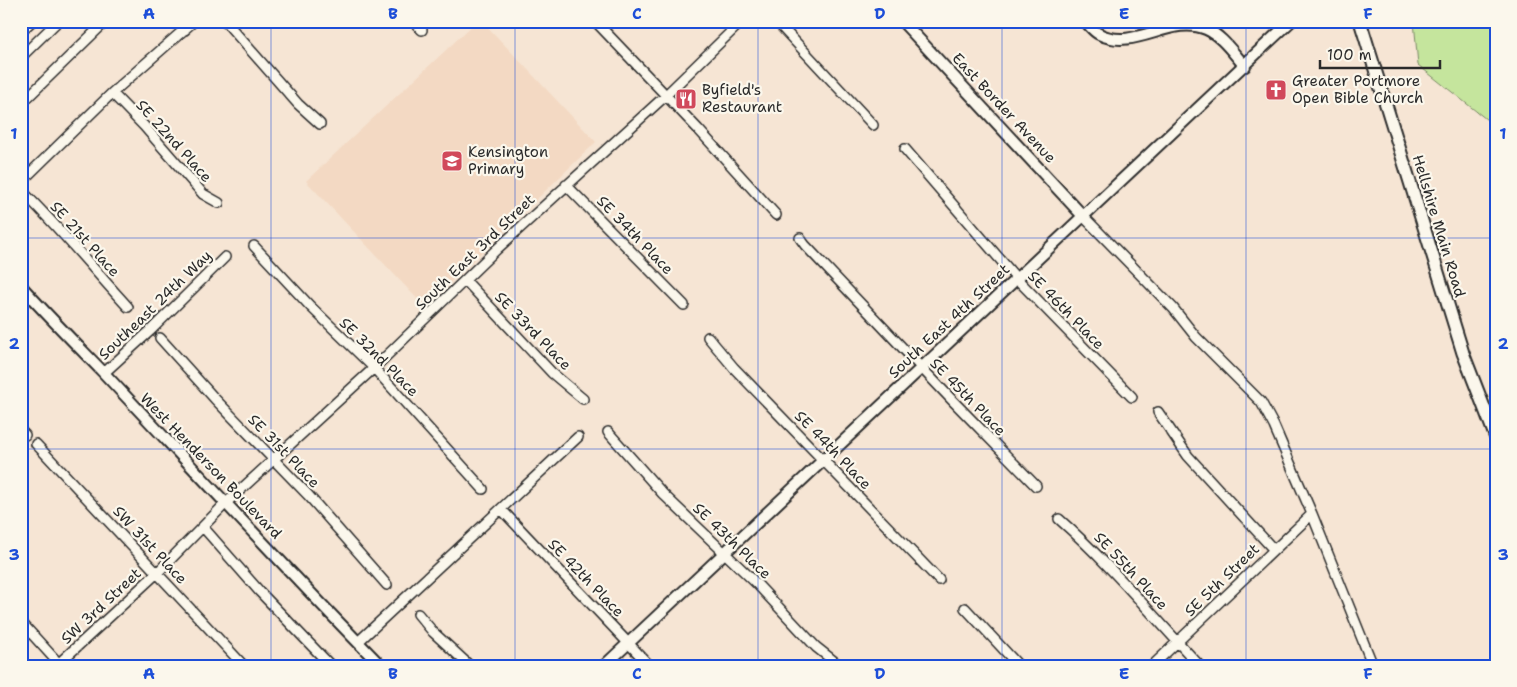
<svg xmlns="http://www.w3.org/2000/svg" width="1517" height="687" viewBox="0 0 1517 687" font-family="'Shantell Sans',sans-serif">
<rect width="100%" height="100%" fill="#f6e5d4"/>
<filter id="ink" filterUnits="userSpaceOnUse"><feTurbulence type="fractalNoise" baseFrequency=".02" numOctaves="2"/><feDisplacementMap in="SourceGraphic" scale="10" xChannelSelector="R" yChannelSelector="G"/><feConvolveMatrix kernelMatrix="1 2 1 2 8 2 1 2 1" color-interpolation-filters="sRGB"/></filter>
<g filter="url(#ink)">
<path fill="#f3d9c3" d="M477 21H482L596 142 425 307 306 181Z"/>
<path fill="#c5e59d" stroke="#788864" d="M1414 21H1496V127L1418 65Z"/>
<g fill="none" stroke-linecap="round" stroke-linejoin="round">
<g stroke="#2b2b2b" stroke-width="12">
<path id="minor" d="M177 21 185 30
M225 21 298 104 320 124
M413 21 422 30
M595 21 698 129 776 215
M776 21 873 125
M21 31 32 21
M21 57 58 21
M21 92 27 98 104 23 102 21
M112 93 144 126 203 194 219 203
M905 149 1017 279 1132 397
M21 182 112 93 194 21
M566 185 684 305
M21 190C59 227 92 268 128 307
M1083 216 1173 308 1196 337 1261 402 1274 426 1312 514 1373 666
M800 238 805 245 952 400 1036 486
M254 246 310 306 374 368 483 489
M465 280 552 373 583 399
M708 337 734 368 939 580
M160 338 215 399 308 495 387 585
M104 373 150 331 225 257
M1158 412 1188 456 1274 550
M21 431 25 435
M608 432 663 494 756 583 816 647 840 666
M36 444 244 666
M501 509 650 666
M1059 519C1110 564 1153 616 1200 666
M203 527 260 592 331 666
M965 608 1019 666
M418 614 433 632 470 666
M21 622 61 666
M358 642 578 437
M56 666 157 573 226 503 374 368 497 249 663 98 742 21
M1152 666 1312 514"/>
</g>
<g stroke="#2b2b2b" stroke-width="14">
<path id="tertiary" d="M902 21 1083 216
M1085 21C1090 26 1094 32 1099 34 1135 52 1171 14 1206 29 1222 36 1233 53 1245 66
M21 286C47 315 75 343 102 371 195 470 286 569 381 666
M604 666 1291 21"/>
</g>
<g stroke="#2b2b2b" stroke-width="15">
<path id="secondary" d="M1360 21 1463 353 1496 438"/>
</g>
<use href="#minor" stroke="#fbf7ec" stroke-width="9"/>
<use href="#tertiary" stroke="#fbf7ec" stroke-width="10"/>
<use href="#secondary" stroke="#fbf7ec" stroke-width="11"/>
</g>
</g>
<path fill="none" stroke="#1d4ed8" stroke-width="1" stroke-opacity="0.55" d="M271 21V666M515 21V666M758 21V666M1002 21V666M1246 21V666M21 238H1496M21 449H1496"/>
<defs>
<g id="church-square" transform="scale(1.125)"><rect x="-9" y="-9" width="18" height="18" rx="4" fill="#d1495b" stroke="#fbf7ec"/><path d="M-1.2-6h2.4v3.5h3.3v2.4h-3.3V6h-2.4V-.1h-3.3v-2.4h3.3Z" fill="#fff"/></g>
<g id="restaurant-square" transform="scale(1.125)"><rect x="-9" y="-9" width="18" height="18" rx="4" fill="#d1495b" stroke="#fbf7ec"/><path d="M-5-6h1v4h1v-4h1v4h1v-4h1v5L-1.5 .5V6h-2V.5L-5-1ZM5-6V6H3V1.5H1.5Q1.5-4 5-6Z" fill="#fff"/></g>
<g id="school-square" transform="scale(1.125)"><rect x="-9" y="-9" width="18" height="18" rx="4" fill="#d1495b" stroke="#fbf7ec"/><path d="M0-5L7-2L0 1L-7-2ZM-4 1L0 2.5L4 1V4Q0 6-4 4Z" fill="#fff"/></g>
</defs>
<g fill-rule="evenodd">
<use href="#church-square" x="1276" y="90"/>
<use href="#restaurant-square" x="686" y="99"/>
<use href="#school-square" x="452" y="161"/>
</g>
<g text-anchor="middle" stroke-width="4.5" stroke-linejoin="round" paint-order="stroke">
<g font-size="15" fill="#2b2b2b" stroke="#fbf7ec" text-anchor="start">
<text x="1292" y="86">Greater Portmore<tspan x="1292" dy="17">Open Bible Church</tspan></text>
<text x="702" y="95">Byfield's<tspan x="702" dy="17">Restaurant</tspan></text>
<text x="468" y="157">Kensington<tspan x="468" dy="17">Primary</tspan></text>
</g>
<g font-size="15" fill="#2b2b2b" stroke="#fbf7ec">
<text transform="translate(1004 108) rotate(47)" y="5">East Border Avenue</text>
<text transform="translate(174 141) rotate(48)" y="5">SE 22nd Place</text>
<text transform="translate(1439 226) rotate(73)" y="5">Hellshire Main Road</text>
<text transform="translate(635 235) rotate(46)" y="5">SE 34th Place</text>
<text transform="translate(85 239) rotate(48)" y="5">SE 21st Place</text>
<text transform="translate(475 252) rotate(-44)" y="5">South East 3rd Street</text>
<text transform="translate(155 305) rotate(-44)" y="5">Southeast 24th Way</text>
<text transform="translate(1066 310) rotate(46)" y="5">SE 46th Place</text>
<text transform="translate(949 321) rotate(-43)" y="5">South East 4th Street</text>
<text transform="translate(533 331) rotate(46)" y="5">SE 33rd Place</text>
<text transform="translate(379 357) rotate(45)" y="5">SE 32nd Place</text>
<text transform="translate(968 397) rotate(46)" y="5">SE 45th Place</text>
<text transform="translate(833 450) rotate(46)" y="5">SE 44th Place</text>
<text transform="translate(284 451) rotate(46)" y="5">SE 31st Place</text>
<text transform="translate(211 466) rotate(46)" y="5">West Henderson Boulevard</text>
<text transform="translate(732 541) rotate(44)" y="5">SE 43th Place</text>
<text transform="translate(150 545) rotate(47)" y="5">SW 31st Place</text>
<text transform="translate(1131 571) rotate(47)" y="5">SE 55th Place</text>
<text transform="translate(586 578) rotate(46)" y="5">SE 42th Place</text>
<text transform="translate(1222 580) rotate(-44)" y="5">SE 5th Street</text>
<text transform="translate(101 606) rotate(-43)" y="5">SW 3rd Street</text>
</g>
</g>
<rect width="1517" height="687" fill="none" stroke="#fbf7ec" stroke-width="55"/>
<path d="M1320 60v8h120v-8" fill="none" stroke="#2b2b2b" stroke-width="2.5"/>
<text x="1327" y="60" font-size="15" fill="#2b2b2b" stroke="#fbf7ec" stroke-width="4" paint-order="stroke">100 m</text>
<rect x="28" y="28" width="1462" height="632" fill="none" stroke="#1d4ed8" stroke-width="2"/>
<g font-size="16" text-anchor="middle" font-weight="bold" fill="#1d4ed8">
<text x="149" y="19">A</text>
<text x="393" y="19">B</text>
<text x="637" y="19">C</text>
<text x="880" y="19">D</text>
<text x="1124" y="19">E</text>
<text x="1368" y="19">F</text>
<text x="14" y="139">1</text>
<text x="1503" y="139">1</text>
<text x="14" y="349">2</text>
<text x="1503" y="349">2</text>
<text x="14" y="560">3</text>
<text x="1503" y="560">3</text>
<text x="149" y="679">A</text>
<text x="393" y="679">B</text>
<text x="637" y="679">C</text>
<text x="880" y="679">D</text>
<text x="1124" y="679">E</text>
<text x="1368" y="679">F</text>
</g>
</svg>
